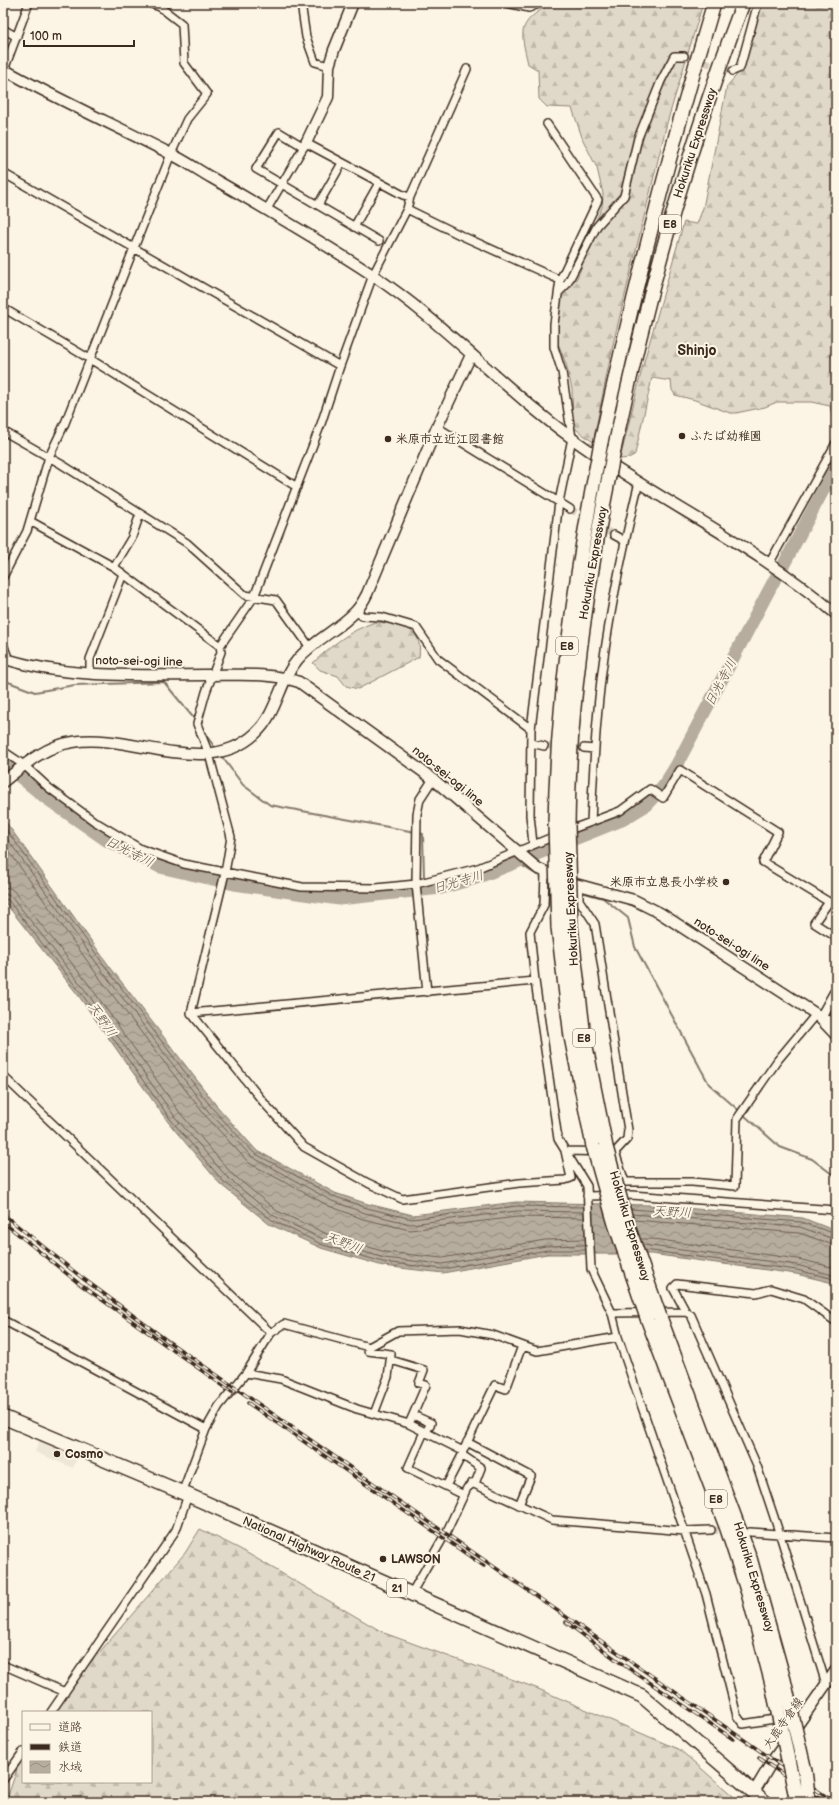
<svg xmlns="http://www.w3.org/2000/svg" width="839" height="1805" viewBox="0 0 839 1805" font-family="'Balsamiq Sans','Klee One',sans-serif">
<defs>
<pattern id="forest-firs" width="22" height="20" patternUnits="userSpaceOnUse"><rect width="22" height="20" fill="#e0d8c8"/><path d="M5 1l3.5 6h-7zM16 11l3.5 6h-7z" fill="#c1baab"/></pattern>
<pattern id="water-waves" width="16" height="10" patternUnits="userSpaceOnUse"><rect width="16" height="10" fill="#b7ad9e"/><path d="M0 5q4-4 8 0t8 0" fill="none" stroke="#968d80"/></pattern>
</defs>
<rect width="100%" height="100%" fill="#fcf5e5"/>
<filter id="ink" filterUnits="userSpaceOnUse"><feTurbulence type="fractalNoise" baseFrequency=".025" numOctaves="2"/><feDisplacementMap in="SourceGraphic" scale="8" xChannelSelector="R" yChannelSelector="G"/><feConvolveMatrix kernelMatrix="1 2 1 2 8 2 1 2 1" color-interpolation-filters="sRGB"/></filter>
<g filter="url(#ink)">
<path fill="#eee6d6" d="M40 1439 78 1455 73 1468 35 1452Z"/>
<path fill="url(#forest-firs)" stroke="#8e8173" d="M555 3H703L667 123 614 340 593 442 573 427 572 389 566 364 556 338 560 297 577 278 582 266 587 241 602 207 603 194 597 168 583 140 572 108 547 107 539 99 538 70 528 64C526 54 522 42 523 32 524 18 544 7 555 3Z
M763 3H836V420H833L830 406 811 402H777L765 407 736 413H730L695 400 675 395 672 390 671 381 652 378 635 454 631 458 620 459 643 365 684 222 697 224 703 208 727 86 743 68 756 21Z
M375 622C399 624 424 626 419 657L358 689 346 686 338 676 320 670 313 663C332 645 349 631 375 622Z
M200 1529 240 1549 384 1633 536 1688 680 1750 740 1802H6L23 1751V1782H151V1712H48L185 1553Z"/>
<path fill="url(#water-waves)" stroke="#85796b" d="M3 818 110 967 216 1105 256 1150 335 1193 368 1204 413 1215 516 1202 649 1205 803 1218 836 1231V1287L829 1282 796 1274 651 1254H547L443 1273 383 1266 321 1248 269 1224 220 1184 168 1122 78 995 3 900Z"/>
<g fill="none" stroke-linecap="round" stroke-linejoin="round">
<path stroke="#6d5e51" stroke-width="1" d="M3 825 107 969 212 1108 254 1153 333 1196 367 1208 412 1219 517 1206 584 1207
M3 833 103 972 208 1111 252 1157 332 1201 365 1213 411 1224 517 1211 584 1212
M3 843 98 976 204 1114 249 1163 329 1206 363 1219 410 1230 517 1217 584 1218
M3 887 10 888 16 893 90 986 180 1113 231 1173 277 1211 327 1234 385 1252 442 1258 545 1240 585 1239
M3 893 12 897 85 990 175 1117 227 1177 274 1216 325 1240 384 1258 442 1264 546 1246 585 1245
M3 898 8 900 81 993 171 1120 223 1181 272 1220 323 1245 383 1262 443 1269 547 1250H586
M631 1209 801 1222 836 1234
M632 1214 800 1227 836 1240
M634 1220 799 1233 836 1246
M641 1239H653L798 1259 836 1268
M643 1245 797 1265 836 1276
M644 1250 797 1270 830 1278 836 1282"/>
<path stroke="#85796b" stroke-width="2" d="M3 680 35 692 75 685 164 682 196 721
M203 731 216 749
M220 754 243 785 270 805 415 832
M419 833 423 834 424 878 431 877
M496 857 505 854
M510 858 537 875
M581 892 603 898 628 918 635 947 709 1084 780 1147 812 1159 836 1177"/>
<path stroke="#b7ad9e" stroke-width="13" d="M783 566 836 466
M3 763 46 798 106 840 160 867 234 884 339 899 441 888 476 878 517 862 622 820 645 806 663 787 676 766 776 577"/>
<path stroke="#d5ccbd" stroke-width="7" stroke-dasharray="7 3.5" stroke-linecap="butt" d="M684 56 733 71
M570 509 589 520
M598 526 614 535
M544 746 584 748
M711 1530 729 1531"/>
<g stroke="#3b2a1e" stroke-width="10">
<path id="street" d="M301 3 306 37 315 62 329 66
M507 3 529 8 541 3
M3 29 17 37
M4 70 29 3
M733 71 740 68 758 3
M304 147 279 132 256 169 379 241
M3 173 340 366 373 275 407 209 460 235 560 280
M410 197 467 69
M318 205 342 163
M267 209 306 143 403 195 410 197 407 209
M354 227 379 183
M559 292 567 284 597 226 624 196 638 138 661 81 674 56H684
M3 308 90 359 297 487
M437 427 570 509
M3 431 61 464 187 543 245 595 276 600 309 646
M140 514 132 537 114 567 220 646 221 652 206 692 197 724 209 754 231 837 225 873 191 1013 265 1104 304 1147 368 1183 402 1199 519 1183 565 1180 571 1178 565 1151 615 1152 627 1139 628 1130 595 924 579 900V885
M30 521 114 567
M614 535 625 541
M769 564 836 443
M3 577 27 531 49 457 65 423 171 154 187 119 207 94 184 63 182 24 160 7 149 3
M356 611 362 616 382 617 416 627 438 659 531 729
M3 644 7 655 5 659
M220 646 254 597 321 424 340 366
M90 673V659L123 574
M531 743 544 746
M584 748 594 749
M3 751 24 765 49 788 94 821 141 849 184 864 302 887 376 888 416 884 478 868 557 835
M591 822C594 758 597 694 608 631 616 581 627 531 639 482
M567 831 620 811 650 789 663 798 680 770 778 832 763 862 829 902 814 923 836 937
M533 844 530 815 531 729 559 502 572 438 562 372 554 347V324L560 280 598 200 547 124
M545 873 544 905 530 932 535 981 558 1139 587 1186 591 1269 612 1313 686 1312 673 1288 677 1284 756 1293 771 1289 804 1299 836 1322
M427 992 416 884 417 814 420 799 433 779
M191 1013 535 981
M821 1018 836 1021
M3 1076 271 1333
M615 1152 625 1182H692L735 1186 737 1119 777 1061 816 1014
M587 1196 631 1195 836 1210
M686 1312 691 1315 757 1466 780 1535 826 1684
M612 1313 618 1337 706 1594 737 1716 743 1724 781 1718
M3 1320 206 1429
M369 1347 368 1351 391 1354 388 1377 374 1414
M391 1360 424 1370 419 1383 426 1385 409 1424
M246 1373 281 1379 357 1409 409 1424 463 1451 462 1455 481 1468 476 1481 467 1488 447 1531 411 1594
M413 1415 431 1423 426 1432
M424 1432 408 1468 464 1495
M467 1442 531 1476 519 1505
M463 1451 495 1385 506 1389 522 1346
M472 1483 552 1520 685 1531 711 1530
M446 1486 462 1455
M182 1493 206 1429 219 1406 246 1373 271 1333 284 1324 369 1347 398 1331 460 1329 493 1335 537 1351 618 1337
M750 1532 836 1538
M3 1665 65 1692
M51 1712 176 1530 188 1495
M3 1780 23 1752"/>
</g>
<g stroke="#3b2a1e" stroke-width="13">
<path id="secondary" d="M3 69C57 99 114 125 169 153 184 160 198 170 212 178 266 209 319 240 371 274 444 322 502 388 573 439 658 501 756 545 836 614
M306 143 328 97 329 66 334 50 353 3
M3 658C66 679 140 675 206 675 236 675 270 672 299 682L433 779 537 868 568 882 634 900 660 913 816 1014 836 1035
M3 782C24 765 45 746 73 742 132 732 206 780 256 733 278 712 279 681 298 659 314 640 338 630 355 612 360 607 364 600 367 594L437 427 471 355
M821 1018 836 991
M754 1792 773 1760 836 1670"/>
</g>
<g stroke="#3b2a1e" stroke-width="16">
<path id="highway" d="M601 442C633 294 670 148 714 3
M614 450C646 299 688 148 743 3
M555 824C557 704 574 586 596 469
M568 825C569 707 586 592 609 476
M558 927 571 1037 593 1146
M571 927 584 1037 606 1147
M660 1317 750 1558 784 1680
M647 1318 727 1529 748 1593 772 1684
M3 1417 188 1495 642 1696 765 1802"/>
</g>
<use href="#street" stroke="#fcf5e5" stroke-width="7"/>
<use href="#secondary" stroke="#fcf5e5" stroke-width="10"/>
<use href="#highway" stroke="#fcf5e5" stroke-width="13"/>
<g stroke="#3b2a1e" stroke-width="3.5">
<path id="rail" d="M3 1214 81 1277 169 1342 834 1802
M3 1222 77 1282 232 1392
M248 1403 484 1566
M566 1622 618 1661 733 1739
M759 1758 824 1802"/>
</g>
<use href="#rail" stroke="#fcf5e5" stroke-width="2" stroke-dasharray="6" stroke-linecap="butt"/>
<g stroke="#3b2a1e" stroke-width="16" stroke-linecap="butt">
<path id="highway-bridge" d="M596 469 601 442
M609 476 614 450
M555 824 558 927
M568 825 571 927
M593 1146 615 1224 647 1318
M606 1147 627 1223 660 1317
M784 1680 805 1771 809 1802
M772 1684 797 1802"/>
</g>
<use href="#highway-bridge" stroke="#fcf5e5" stroke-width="13"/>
</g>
</g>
<g fill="#3b2a1e" stroke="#fcf5e5" stroke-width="1.5">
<circle cx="682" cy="436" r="4"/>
<circle cx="388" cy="439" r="4"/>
<circle cx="726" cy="882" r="4"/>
<circle cx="57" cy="1454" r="4"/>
<circle cx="383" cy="1559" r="4"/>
</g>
<g text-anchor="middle" stroke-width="4" stroke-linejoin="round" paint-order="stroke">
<g fill="#fcf5e5" stroke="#75675a" stroke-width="1">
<rect x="659" y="215" width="22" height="18" rx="3"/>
<rect x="556" y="637" width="22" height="18" rx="3"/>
<rect x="573" y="1029" width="22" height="18" rx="3"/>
<rect x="705" y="1490" width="22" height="18" rx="3"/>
<rect x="387" y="1579" width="20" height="18" rx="3"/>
</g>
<g font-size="11" font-weight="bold" fill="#3b2a1e">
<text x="670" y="228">E8</text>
<text x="567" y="650">E8</text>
<text x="584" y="1042">E8</text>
<text x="716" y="1503">E8</text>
<text x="397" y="1592">21</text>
</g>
<g font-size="12" fill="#3b2a1e" stroke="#fcf5e5">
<text transform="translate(695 143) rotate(-72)" y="4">Hokuriku Expressway</text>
<text transform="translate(593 563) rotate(-80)" y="4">Hokuriku Expressway</text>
<text transform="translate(139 661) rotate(1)" y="4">noto-sei-ogi line</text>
<text transform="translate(448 776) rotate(39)" y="4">noto-sei-ogi line</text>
<text transform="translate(571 909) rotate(-93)" y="4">Hokuriku Expressway</text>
<text transform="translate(732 944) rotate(33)" y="4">noto-sei-ogi line</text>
<text transform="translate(630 1226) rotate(73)" y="4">Hokuriku Expressway</text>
<text transform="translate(309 1549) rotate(24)" y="4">National Highway Route 21</text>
<text transform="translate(754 1577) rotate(73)" y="4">Hokuriku Expressway</text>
<text transform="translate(783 1723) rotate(-55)" y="4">大鹿寺倉線</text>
</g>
<g font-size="12" font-weight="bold" fill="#3b2a1e" stroke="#fcf5e5" text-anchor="start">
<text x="690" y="440">ふたば幼稚園</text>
<text x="396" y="443">米原市立近江図書館</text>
<text x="718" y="886" text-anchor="end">米原市立息長小学校</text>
<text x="65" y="1458">Cosmo</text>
<text x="391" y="1563">LAWSON</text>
</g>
<g font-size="13" font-style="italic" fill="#605144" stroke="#fcf5e5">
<text transform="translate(720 682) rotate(-62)" y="5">日光寺川</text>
<text transform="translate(130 851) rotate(27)" y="5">日光寺川</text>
<text transform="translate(458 881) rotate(-16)" y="5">日光寺川</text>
<text transform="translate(103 1019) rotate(56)" y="5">天野川</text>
<text transform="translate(672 1211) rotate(3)" y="5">天野川</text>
<text transform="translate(344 1242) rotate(21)" y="5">天野川</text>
</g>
<g font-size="14" font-weight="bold" fill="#3b2a1e" stroke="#fcf5e5">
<text x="697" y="355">Shinjo</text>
</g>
</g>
<rect width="839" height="1805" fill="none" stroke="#fcf5e5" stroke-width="16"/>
<rect x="8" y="8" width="823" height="1789" fill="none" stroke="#3b2a1e" stroke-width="1.5" filter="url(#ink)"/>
<rect x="22" y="1711" width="130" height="72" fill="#fcf5e5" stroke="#afa495"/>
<rect x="30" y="1724" width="20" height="6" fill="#fcf5e5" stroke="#afa495"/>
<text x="58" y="1731" font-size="12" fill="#3b2a1e">道路</text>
<rect x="30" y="1744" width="20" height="6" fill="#3b2a1e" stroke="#afa495"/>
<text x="58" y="1751" font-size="12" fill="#3b2a1e">鉄道</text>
<rect x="30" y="1761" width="20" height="12" fill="url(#water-waves)" stroke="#afa495"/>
<text x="58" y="1771" font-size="12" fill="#3b2a1e">水域</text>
<path d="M24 40v6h110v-6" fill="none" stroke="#3b2a1e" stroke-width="2"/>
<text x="30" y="40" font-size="12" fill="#3b2a1e" stroke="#fcf5e5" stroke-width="3" paint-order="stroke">100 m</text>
</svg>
